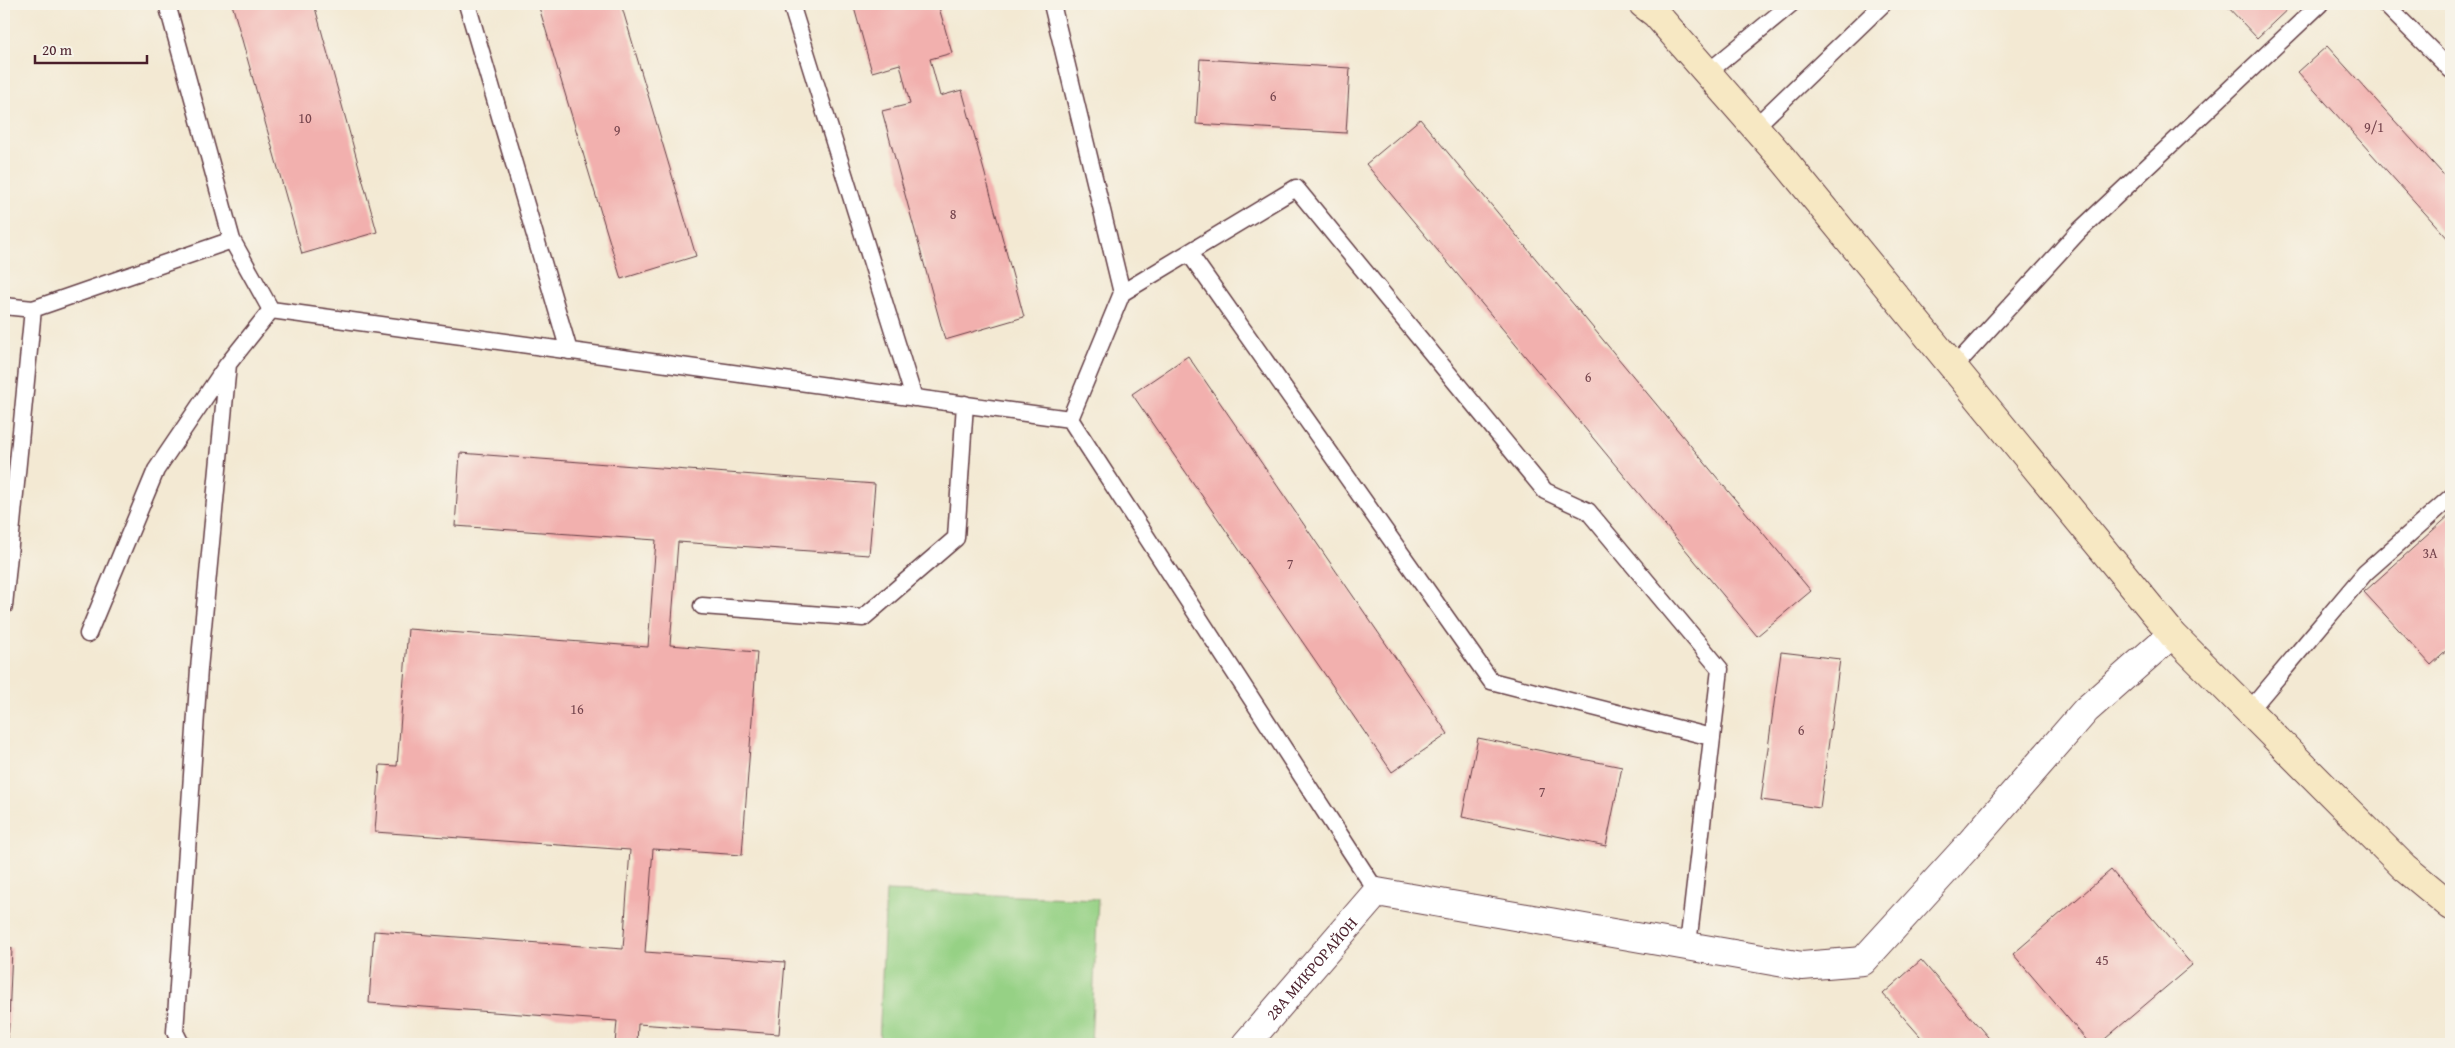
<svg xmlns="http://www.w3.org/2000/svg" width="2455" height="1048" viewBox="0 0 2455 1048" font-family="'Gentium Book Plus',serif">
<rect width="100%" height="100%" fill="#f7f3e8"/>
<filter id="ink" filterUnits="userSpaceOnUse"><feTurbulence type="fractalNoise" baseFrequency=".02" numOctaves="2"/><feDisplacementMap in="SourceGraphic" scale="10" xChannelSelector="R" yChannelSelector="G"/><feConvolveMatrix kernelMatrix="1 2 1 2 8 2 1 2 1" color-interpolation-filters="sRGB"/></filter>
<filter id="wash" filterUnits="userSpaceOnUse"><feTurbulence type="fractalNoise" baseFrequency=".0096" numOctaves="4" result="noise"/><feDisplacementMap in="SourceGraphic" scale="20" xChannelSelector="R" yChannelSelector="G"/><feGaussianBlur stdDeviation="1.12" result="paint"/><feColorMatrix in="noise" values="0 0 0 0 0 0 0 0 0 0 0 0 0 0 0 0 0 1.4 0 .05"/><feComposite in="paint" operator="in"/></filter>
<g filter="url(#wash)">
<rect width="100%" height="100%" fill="#f3e9d3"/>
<path fill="#96d185" stroke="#707858" d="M886 891 1098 899 1091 1044H879Z"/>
<g id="blocks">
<path fill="#f2b0ae" d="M232 4H314L377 232 302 254Z
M538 4H621L696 256 621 279Z
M853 4H938L952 53 930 59 940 96 962 90 1024 317 945 340 882 111 910 104 900 64 872 72Z
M2225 4H2293L2257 38Z
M2327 46 2451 183V242L2298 72Z
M1200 59 1350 68 1346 133 1196 124Z
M1420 119 1811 591 1757 636 1366 164Z
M1188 356 1448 734 1392 772 1132 394Z
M460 453 875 484 869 555 678 542 670 645 757 652 742 855 653 849 645 952 785 962 779 1034 638 1024 637 1044H615L617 1021 369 1003 374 931 623 949 630 850 375 832 380 765 397 766 408 629 648 647 656 540 455 526Z
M2451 514V647L2431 665 2364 592Z
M1781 652 1840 659 1820 808 1761 800Z
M1478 738 1622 767 1606 846 1462 817Z
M2111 870 2192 965 2099 1044H2090L2013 954Z
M4 948H12L8 1044H4Z
M1921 960 1994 1044H1927L1883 994Z"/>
</g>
</g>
<g filter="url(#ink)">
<use href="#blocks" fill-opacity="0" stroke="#633d44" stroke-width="1"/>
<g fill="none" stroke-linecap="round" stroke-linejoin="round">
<g stroke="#633d44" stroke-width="19">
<path id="lane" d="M167 4 232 240 271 310 1070 419 1377 892
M467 4 569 351
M791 4 914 398
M1052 4 1122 293
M2385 4 2451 70
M1707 73 1791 4
M1755 127 1883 4
M1189 253 1491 681 1711 737
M4 306 33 309
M1954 367 2078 232 2320 4
M1070 419 1122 293 1296 188 1545 491 1588 511 1720 669 1688 945
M4 606 33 309 232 240
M702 606 863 618 956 538 965 404
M88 634 156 470 227 365
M2249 711 2365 573 2451 497
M181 1044 175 1032 199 669 228 364 271 310"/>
</g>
<g stroke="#633d44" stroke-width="30">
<g id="street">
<path id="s1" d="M1246 1044 1377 892 1802 966 1863 961 1966 848 2086 710 2172 634"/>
</g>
</g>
<g stroke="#633d44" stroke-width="30">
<path id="secondary" d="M1643 4 1656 14 1783 159 2172 634 2404 867 2451 906"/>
</g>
<use href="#lane" stroke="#fff" stroke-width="16"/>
<use href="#street" stroke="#fff" stroke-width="28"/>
<use href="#secondary" stroke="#f7e8c3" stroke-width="28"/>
</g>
</g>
<g text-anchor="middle" stroke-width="5" stroke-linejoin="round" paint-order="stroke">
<g font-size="14" fill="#74434c">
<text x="1273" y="101">6</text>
<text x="305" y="123">10</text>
<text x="2374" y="132">9/1</text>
<text x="617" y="135">9</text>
<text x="953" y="219">8</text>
<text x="1588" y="382">6</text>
<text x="2430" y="558">3А</text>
<text x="1290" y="569">7</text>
<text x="577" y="714">16</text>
<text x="1801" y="735">6</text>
<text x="1542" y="797">7</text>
<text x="2102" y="965">45</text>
</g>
<g font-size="16" fill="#4a1f2b" stroke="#f7f3e8">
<text dy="6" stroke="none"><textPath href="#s1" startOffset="100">28А МИКРОРАЙОН</textPath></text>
</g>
</g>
<rect width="2455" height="1048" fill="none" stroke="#f7f3e8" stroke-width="20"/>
<path d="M35 55v8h112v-8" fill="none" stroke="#4a1f2b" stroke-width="2.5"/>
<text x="42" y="55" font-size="15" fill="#4a1f2b" stroke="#f7f3e8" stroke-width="4" paint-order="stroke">20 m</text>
</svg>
